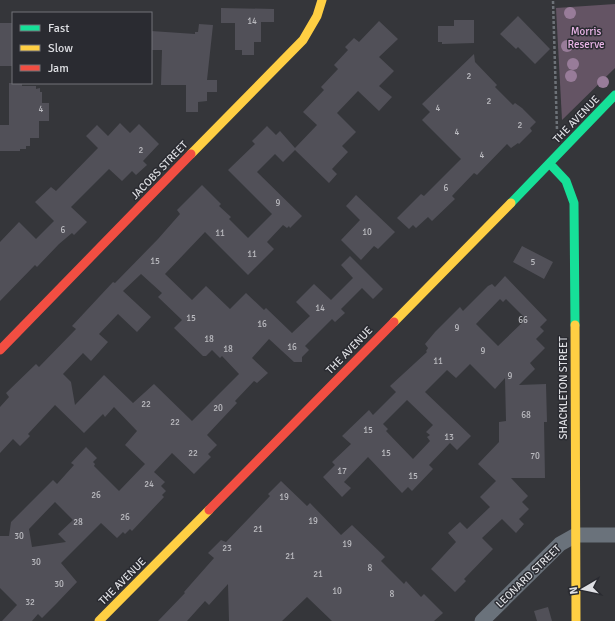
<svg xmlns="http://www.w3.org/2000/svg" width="615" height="621" viewBox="0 0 615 621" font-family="Signika,sans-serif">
<rect width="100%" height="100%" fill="#35363a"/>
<path fill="#645464" d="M615 4V68L562 120 556 8Z"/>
<path fill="#515058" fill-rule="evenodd" d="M221 8 274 9V22H261V42H254V55H242V50H235V23H221Z
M518 16 550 49 535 64 518 47 516 49 500 34Z
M454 20H474V43L442 44V42H438V26H454Z
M379 21 398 39 379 57 394 71 379 86 392 97 379 111 358 91 337 113 356 132 342 146 348 152 332 169 337 174 329 183 295 150 283 162 275 154 257 172 302 216 290 228 289 226 287 228 283 225 267 242 274 249 248 275 205 232 165 274 192 300 206 286 230 309 246 293 264 310 266 308 292 333 310 316 296 302 314 284 331 300 353 278 341 265 350 256 383 289 373 299 362 288 341 309 345 313 335 322 332 319 305 346 309 350 302 357V362H294L269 339 252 358 268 373 257 383 254 381 235 401 237 403 207 435 217 445 208 454 211 457 194 474 172 453 154 472 165 482 161 486 166 491 162 495 164 497 132 531 130 529 125 534 123 532 117 538 101 523 61 563 77 582 57 603 42 618 38 614 32 621H2L17 605 0 588V536H9L11 522 53 480 57 484 74 465 71 463 86 447 97 458 93 462 95 464 94 466 119 491 145 464 125 445 137 431 114 407 105 417 103 414 84 433 55 405 28 434 30 436 20 446 13 439 0 453V407L9 397 6 393 36 364 39 367 76 329 72 326 113 282 115 283 158 239 180 214 177 210 202 185 221 204 219 206 231 217 229 219 248 238 272 214 228 170 255 144 252 141 267 126 276 135 280 131 295 148 317 125 303 112 324 90 321 87 338 69 334 65 348 50 345 47 354 38 359 42ZM141 274 162 293 158 297 182 320 174 328 203 356H206L212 350 220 358 222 356 239 374 192 421 154 384 133 403 104 375 75 405 71 382 63 374 83 353 91 361 108 342 99 334 118 314 137 332 151 317 123 291ZM55 502 73 520 58 534 66 542 32 547 29 529Z
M0 23H13V66H0Z
M199 24 213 25 207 80H217V92H207V101L198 102V112H186V85H161L162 50H151V31L195 34V32H198Z
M474 54 475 62 497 85 495 87 513 105 515 103 522 108 536 122 530 128 532 131 519 144 518 143 511 148 507 144 477 175 474 173 452 196 455 199 432 221 428 217 416 228 413 225 409 229 397 218 421 194 424 196 461 159 422 120 430 112 422 104Z
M9 83H22V86H36V89L40 88V92H42V103H49V121H39V138H30V146H26V149H20V151H0V125H9Z
M120 123 130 133 139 124 159 144 143 161 147 165 136 175 132 171 122 181 109 169 71 207 87 222 74 235 72 233 59 244 37 267 35 265 0 301V242L19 222 36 239 54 221 35 202 51 187 56 191 98 148 86 136 97 125 108 136Z
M356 195 395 232 378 249 374 246 361 260 341 240 360 220 346 206Z
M522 246 553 262 544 279 513 262Z
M505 276 547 320 540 327 544 331 536 339 545 348 530 363 535 369 519 385 546 384 547 422H544L545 478H511L528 496 522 502 529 509 519 519 524 524 516 533 502 519 482 538 493 549 464 579 466 581 455 592 431 569 456 542 448 533 460 522 467 529 490 507 480 497 496 481 478 464 499 442V422L506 421 505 378 495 389 470 364 456 378 447 370 425 392 471 436 457 450 450 443 429 465 433 469 412 491 408 487 402 493 368 457 344 482 351 488 342 497 323 477 335 465 332 462 351 444 342 436 369 410 373 415 396 392 390 386 427 352 426 351 428 348 425 344 435 332 460 307 463 311 488 286 492 284 495 287ZM500 299 503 302 506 299 526 319 498 346 476 324ZM407 400 433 425 426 432 430 435 427 437 430 441 413 459 386 431 388 429 383 424Z
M281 481 307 506 310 503 341 535 352 525 385 557 381 561 404 584 406 581 421 597 424 594 443 613 434 621H332L307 597 282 621H229L228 584 209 605 205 601 187 621H158L185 593 184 592 214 558 208 553 221 540 226 542 270 496 268 494Z
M548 607 552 621H537L534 611Z"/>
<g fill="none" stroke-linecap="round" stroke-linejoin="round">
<path stroke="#6d7278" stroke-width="2.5" stroke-dasharray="3 2" stroke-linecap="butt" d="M553 1 557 130"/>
<path stroke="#6a727b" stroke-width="15" d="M482 621 560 544 576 535H615"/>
<path stroke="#16e098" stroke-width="9" d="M550 164 566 181 574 203 575 325
M511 203 615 95"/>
<path stroke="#ffcf43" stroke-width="9" d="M191 154 303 40 317 16 322 0
M394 322 511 203
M575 325 576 621
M99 621 209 510"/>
<path stroke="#f24e42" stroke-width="9" d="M0 350 191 154
M209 510 394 322"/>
</g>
<g fill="#987c99">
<circle cx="570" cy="13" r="6"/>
<circle cx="567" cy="46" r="6"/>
<circle cx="573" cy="64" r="6"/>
<circle cx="571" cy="76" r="6"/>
<circle cx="603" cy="82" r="6"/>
</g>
<g text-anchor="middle" stroke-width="3" stroke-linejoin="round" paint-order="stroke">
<g font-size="9" fill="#bbbbc0">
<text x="252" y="24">14</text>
<text x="469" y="79">2</text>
<text x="489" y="104">2</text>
<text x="438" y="111">4</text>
<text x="41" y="112">4</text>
<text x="520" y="128">2</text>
<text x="457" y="135">4</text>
<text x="141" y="153">2</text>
<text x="482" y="158">4</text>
<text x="446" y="191">6</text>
<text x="278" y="206">9</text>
<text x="63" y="233">6</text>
<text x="367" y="235">10</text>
<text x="220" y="236">11</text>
<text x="252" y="257">11</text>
<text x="155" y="264">15</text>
<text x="533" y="265">5</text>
<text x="320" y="311">14</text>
<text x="191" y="321">15</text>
<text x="523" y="323">66</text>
<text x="262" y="327">16</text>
<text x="457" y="331">9</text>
<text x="209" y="342">18</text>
<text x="292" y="350">16</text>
<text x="228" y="352">18</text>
<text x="483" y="354">9</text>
<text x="438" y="364">11</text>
<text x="510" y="379">9</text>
<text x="146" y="407">22</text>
<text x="218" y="411">20</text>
<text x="526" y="418">68</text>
<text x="175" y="425">22</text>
<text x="368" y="433">15</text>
<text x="449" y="440">13</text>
<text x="193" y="456">22</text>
<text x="386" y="456">15</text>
<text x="535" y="459">70</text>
<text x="342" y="474">17</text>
<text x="413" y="479">15</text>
<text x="149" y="487">24</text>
<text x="96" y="498">26</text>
<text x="284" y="500">19</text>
<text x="125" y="520">26</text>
<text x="313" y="524">19</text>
<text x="78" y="525">28</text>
<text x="258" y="532">21</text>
<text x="19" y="539">30</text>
<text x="347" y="547">19</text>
<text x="227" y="551">23</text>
<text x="290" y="559">21</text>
<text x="36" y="565">30</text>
<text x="370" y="571">8</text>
<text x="318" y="577">21</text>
<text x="59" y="587">30</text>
<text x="337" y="594">10</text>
<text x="392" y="597">8</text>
<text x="30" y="605">32</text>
</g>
<g font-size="11" fill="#e9b5e7" stroke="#2a2b31">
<text x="586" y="35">Morris<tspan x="586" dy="13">Reserve</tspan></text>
</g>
<g font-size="11" fill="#dedfe3" stroke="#2a2b31">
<text transform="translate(576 119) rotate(-46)" y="4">THE AVENUE</text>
<text transform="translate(159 170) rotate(-46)" y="4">JACOBS STREET</text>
<text transform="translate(349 350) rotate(-46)" y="4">THE AVENUE</text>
<text transform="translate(563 388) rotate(-90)" y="4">SHACKLETON STREET</text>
<text transform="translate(528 576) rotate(-44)" y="4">LEONARD STREET</text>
<text transform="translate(122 581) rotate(-45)" y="4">THE AVENUE</text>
</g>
</g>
<rect x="12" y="12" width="140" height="72" fill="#2a2b31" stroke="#727378"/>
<rect x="20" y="25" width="20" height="6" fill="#16e098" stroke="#727378"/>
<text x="48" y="32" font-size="12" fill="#dedfe3">Fast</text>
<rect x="20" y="45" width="20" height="6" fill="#ffcf43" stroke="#727378"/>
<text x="48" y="52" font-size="12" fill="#dedfe3">Slow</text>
<rect x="20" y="65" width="20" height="6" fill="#f24e42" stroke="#727378"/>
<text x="48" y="72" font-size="12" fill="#dedfe3">Jam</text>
<g transform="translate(583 589) rotate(261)" stroke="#2a2b31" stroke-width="3" paint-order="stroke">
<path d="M0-3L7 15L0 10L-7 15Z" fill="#dedfe3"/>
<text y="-6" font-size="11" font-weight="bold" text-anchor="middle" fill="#dedfe3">N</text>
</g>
</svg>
